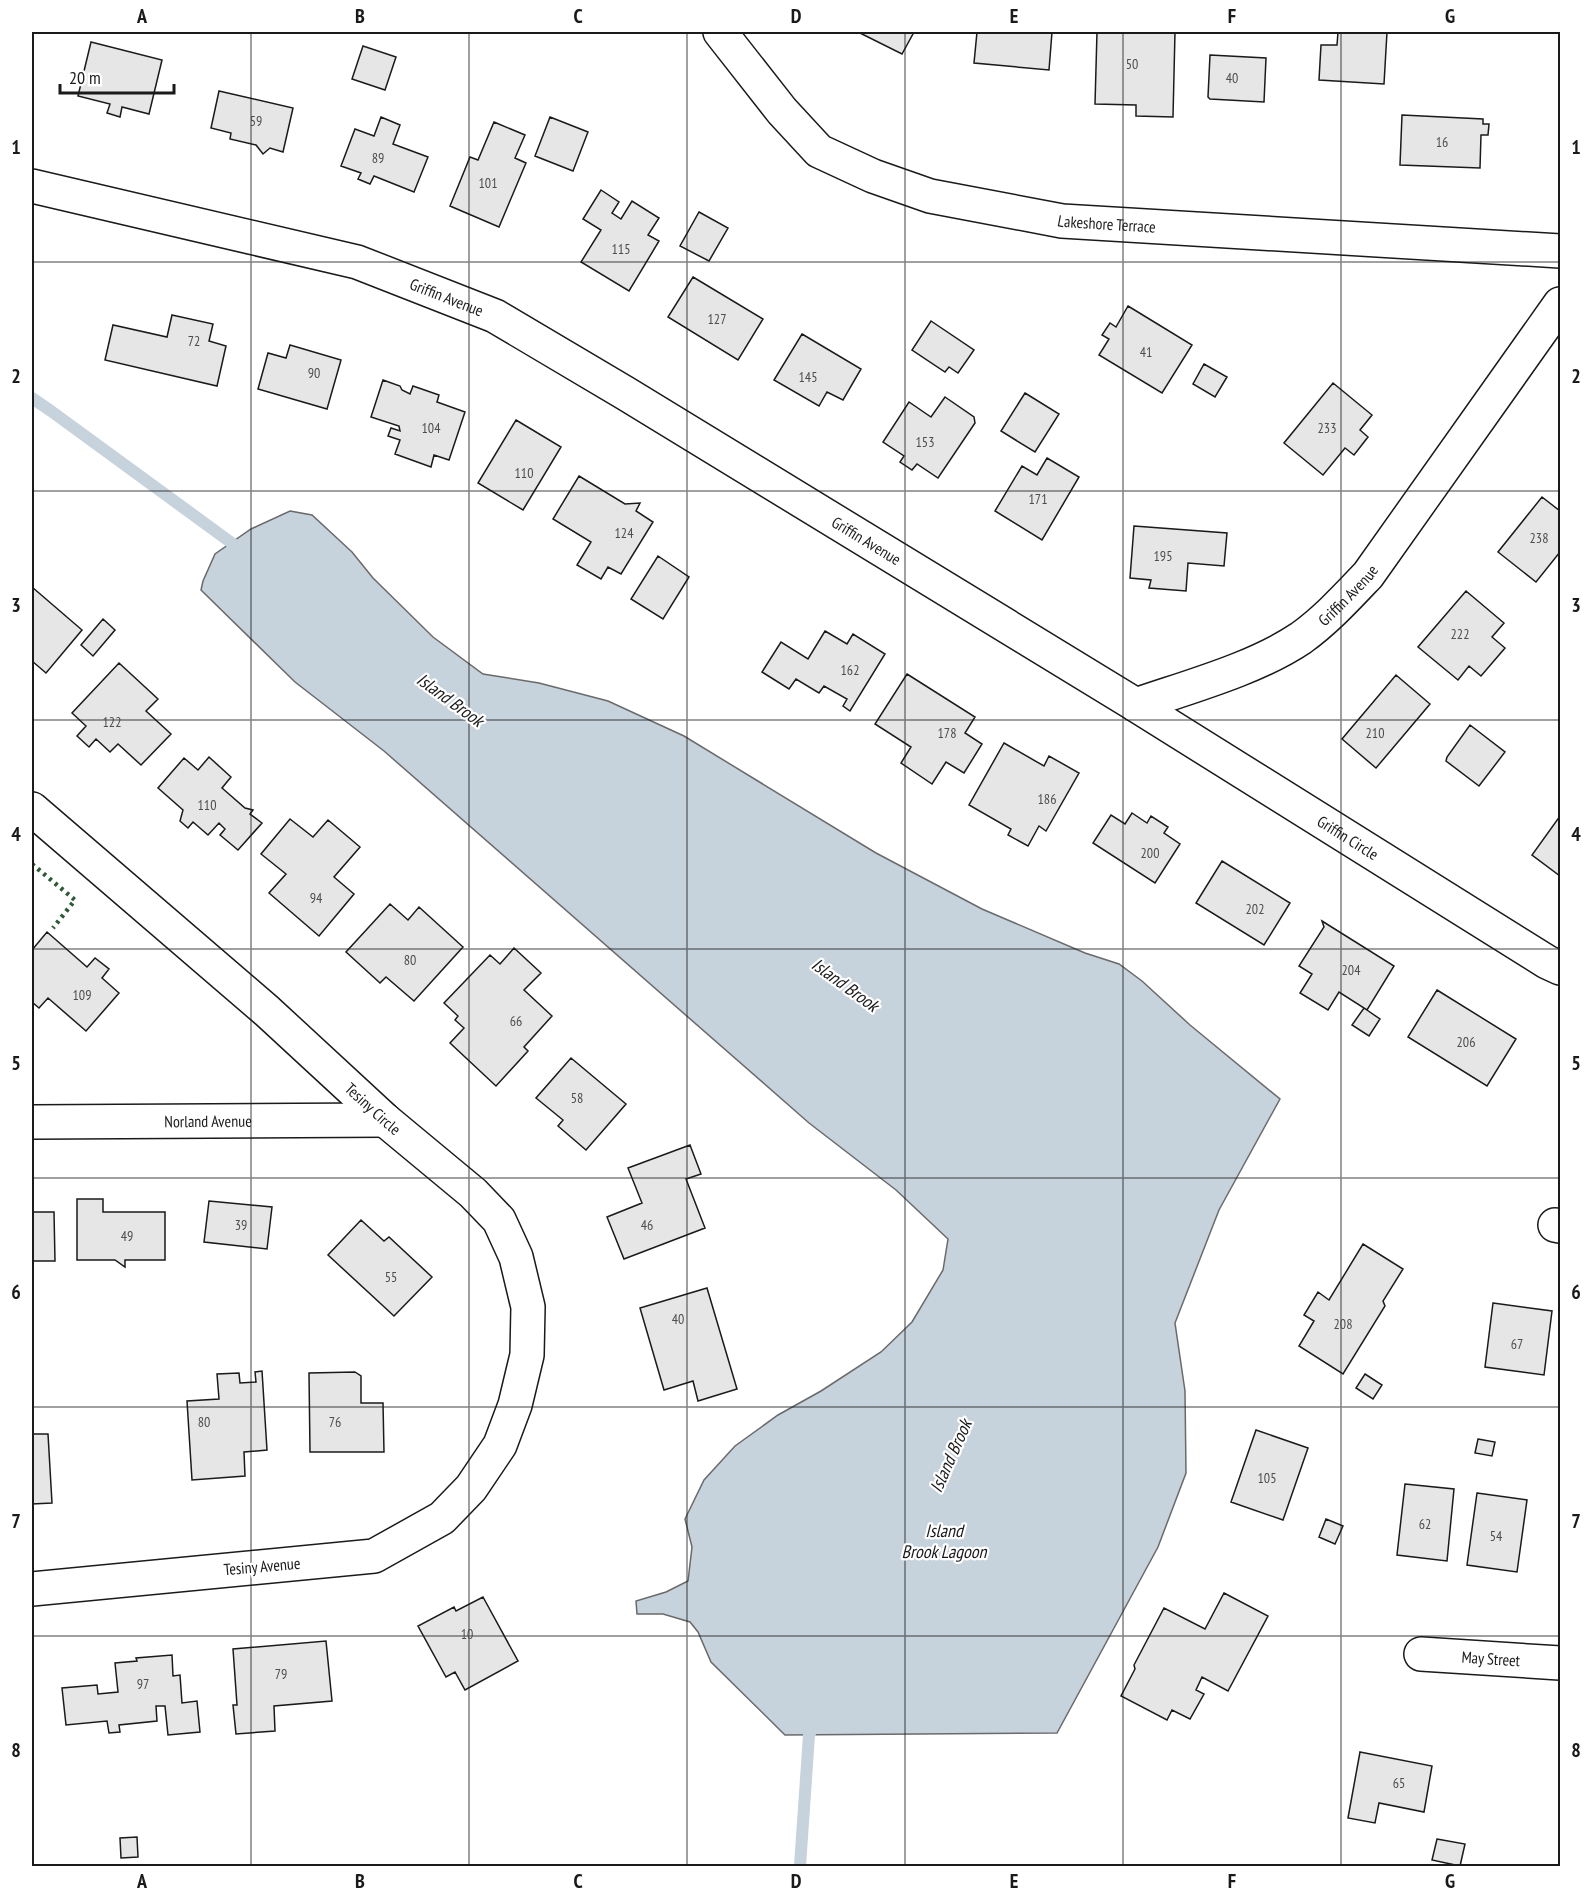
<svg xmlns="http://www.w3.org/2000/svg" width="1592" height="1898" viewBox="0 0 1592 1898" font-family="'PT Sans Narrow',sans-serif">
<rect width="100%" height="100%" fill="#fff"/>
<path fill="#c6d2dc" stroke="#6a6a6a" stroke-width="1.5" d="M290 511 312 515 352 552 373 578 433 637 483 674 539 683 608 701 684 736 876 853 982 909 1085 953 1119 964 1142 981 1190 1025 1280 1099 1219 1210 1175 1323 1185 1391 1186 1473 1158 1547 1057 1733 785 1735 711 1662 698 1632 690 1622 663 1614H637L636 1601 666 1592 688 1581 692 1547 685 1519 704 1480 735 1446 778 1415 821 1391 881 1352 912 1322 943 1270 948 1239 896 1190 809 1123 384 751 295 682 201 590 203 581 215 554 251 529Z"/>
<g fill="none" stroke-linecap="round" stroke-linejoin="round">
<path stroke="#c6d2dc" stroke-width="12" d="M32 398 51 411 244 552
M800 1866 809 1735 816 1722"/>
</g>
<path fill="#e6e6e6" stroke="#1a1a1a" stroke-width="1.5" d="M858 32H914L902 54Z
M977 32H1052L1049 70 974 63Z
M1097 32H1175L1173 117 1136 116V105L1095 104Z
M1338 32H1387L1384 84 1319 80 1321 45H1337Z
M91 42 162 60 149 114 122 107 120 117 107 113 110 104 78 96Z
M363 46 396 57 385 90 352 79Z
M1210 55 1266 58 1264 102 1210 99 1208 97Z
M219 91 293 108 283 152 270 148 263 154 256 145 230 139 231 133 211 128Z
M1402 115 1483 119V124H1489L1488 135H1481L1480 168 1400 165Z
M381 117 400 125 393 144 428 157 414 192 374 176 370 184 358 179 361 173 341 166 355 129 374 136Z
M550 117 588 132 573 171 535 156Z
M494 122 525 135 515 158 526 163 499 227 450 206 470 157 478 160Z
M601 190 619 202 612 213 621 219 632 201 659 218 648 235 659 241 629 291 581 262 601 230 583 219Z
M699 212 728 228 709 261 680 246Z
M693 277 763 319 738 360 668 317Z
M1128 306 1192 345 1162 393 1099 355 1109 339 1102 335 1110 323 1116 327Z
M172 315 213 324 209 341 226 346 217 386 105 360 113 325 167 337Z
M931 321 974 350 958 373 949 367 945 372 912 350Z
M802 334 861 369 843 400 827 392 819 406 774 380Z
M290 345 341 360 327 409 258 389 268 353 286 358Z
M1204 364 1227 377 1215 397 1193 384Z
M383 380 400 386 402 390 410 394 413 386 439 395 437 402 465 412 449 460 434 455 431 467 395 454 400 440 388 436 391 428 400 431 399 426 371 417Z
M1333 383 1372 415 1360 430 1368 437 1354 455 1345 448 1323 475 1284 443Z
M1025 393 1059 414 1035 452 1001 431Z
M945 397 974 417 975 423 938 478 917 464 912 470 900 462 904 456 883 442 909 402 931 417Z
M516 420 561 447 523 510 478 483Z
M1047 458 1079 477 1042 540 995 511 1022 466 1037 475Z
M579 476 625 504 640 503 636 511 653 522 621 574 608 567 601 579 577 565 591 542 553 519Z
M1542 497 1560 511V552L1536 582 1498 552Z
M1134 526 1227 533 1224 566 1188 563 1186 591 1149 588 1151 580 1130 578Z
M658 556 689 577 663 619 631 599Z
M32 587 82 630 46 673 32 661Z
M1466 591 1504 623 1492 637 1505 648 1481 676 1469 666 1458 680 1418 647Z
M103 619 115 630 93 656 81 645Z
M825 631 847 644 853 634 885 654 850 711 843 706 847 699 824 686 819 693 796 679 789 689 762 672 781 642 808 659Z
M119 663 158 699 146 711 171 734 141 765 118 744 110 752 96 739 89 747 77 736 86 726 72 713Z
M907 674 975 717 965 733 982 744 964 773 946 762 932 784 901 763 911 747 875 724Z
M1396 675 1430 704 1376 768 1342 739Z
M1470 725 1505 752 1479 786 1446 761 1447 757Z
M1004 743 1044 766 1049 756 1079 773 1046 831 1039 826 1028 846 1008 835 1011 829 969 805Z
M209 757 231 777 222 788 245 808 253 810 250 814 262 823 238 850 220 835 225 829 219 823 208 835 193 822 188 828 180 821 183 810 158 788 184 758 198 770Z
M1132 813 1147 823 1151 816 1168 827 1164 833 1180 844 1155 883 1093 843 1111 815 1125 824Z
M1560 816V876L1532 855Z
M290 819 313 837 328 820 360 847 334 877 354 894 319 936 269 893 286 874 261 854Z
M1222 861 1290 903 1264 945 1196 903Z
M390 904 408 920 419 907 463 947 414 1001 386 977 380 983 346 952Z
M1322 921 1394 966 1367 1010 1339 992 1328 1010 1300 993 1312 974 1299 966 1324 927Z
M47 932 87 967 95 958 109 969 102 978 119 993 86 1031 48 998 39 1008 32 1002V950Z
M514 948 541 973 524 990 552 1016 524 1047 528 1051 496 1086 450 1043 464 1028 455 1020 458 1016 444 1003 490 955 500 964Z
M1437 990 1516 1039 1487 1086 1408 1037Z
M1364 1008 1380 1019 1369 1036 1352 1025Z
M571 1058 626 1104 586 1150 558 1126 563 1120 536 1098Z
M690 1145 701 1174 686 1179 705 1228 624 1259 607 1217 642 1203 628 1168Z
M77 1199H103V1212H165V1260H125V1267L115 1260H77Z
M209 1201 272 1207 267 1249 204 1242Z
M32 1212H54L55 1261H32Z
M361 1220 384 1241 389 1237 432 1277 394 1316 328 1255Z
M1363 1244 1403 1269 1383 1301 1385 1306 1343 1374 1299 1346 1314 1321 1304 1315 1318 1292 1329 1300Z
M707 1288 737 1389 698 1401 693 1381 664 1390 640 1308Z
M1493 1303 1552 1311 1544 1375 1485 1367Z
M262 1371 267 1450 244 1452 245 1476 192 1480 187 1401 219 1399 217 1374 239 1373 240 1383 256 1382 255 1372Z
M355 1372 361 1376V1403H383L384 1452H310L309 1373Z
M1365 1374 1382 1385 1373 1399 1356 1388Z
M1256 1430 1308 1448 1283 1520 1231 1502Z
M32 1434H48L52 1503 32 1504Z
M1478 1439 1495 1442 1492 1456 1475 1453Z
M1405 1484 1454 1489 1447 1561 1397 1555Z
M1477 1493 1527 1500 1517 1572 1467 1565Z
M1326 1519 1343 1526 1335 1544 1319 1537Z
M1224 1593 1268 1616 1228 1691 1202 1677 1196 1690 1204 1694 1190 1719 1172 1710 1167 1720 1121 1696 1135 1669 1134 1665 1164 1608 1205 1629Z
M483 1597 518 1661 465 1690 455 1672 446 1677 418 1626 454 1607 456 1611Z
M326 1641 332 1701 274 1706 275 1731 236 1734 233 1705H237L233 1649Z
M172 1655 173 1676 180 1675 182 1703 197 1701 200 1732 168 1735 165 1706H156L157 1721 119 1725 120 1732 109 1733 107 1721 66 1725 62 1688 97 1685 98 1694 118 1692 115 1663 137 1661 136 1658Z
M1360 1752 1432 1766 1424 1812 1379 1803 1375 1823 1348 1818Z
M137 1837 138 1857 121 1858 120 1838Z
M1437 1839 1465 1844 1460 1866 1432 1860Z"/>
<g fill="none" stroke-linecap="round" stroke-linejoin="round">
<g stroke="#1a1a1a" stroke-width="36">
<g id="minor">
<path id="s1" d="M720 32 782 111 819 151 873 176 930 196 1062 221 1560 251"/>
<path id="s2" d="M32 186 357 262 495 316 625 393 1136 705C1188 687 1255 669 1301 638 1326 620 1347 597 1368 575L1560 304"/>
<path id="s3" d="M1136 705 1547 962 1560 968"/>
<path id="s4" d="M32 809 267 1011 385 1120 473 1193 499 1220 516 1257 528 1307 527 1355 515 1405 500 1445 471 1488 442 1518 374 1556 32 1589"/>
<path id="s5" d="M32 1122 385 1120"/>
<path d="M1555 1225 1560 1226"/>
<path id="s6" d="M1421 1654 1560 1663"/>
</g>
</g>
<use href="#minor" stroke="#fff" stroke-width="33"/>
<path stroke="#2b5a34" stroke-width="4.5" stroke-dasharray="3 4.5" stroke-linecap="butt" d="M32 864 75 900 53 928"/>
</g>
<path fill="none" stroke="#1a1a1a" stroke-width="1.5" stroke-opacity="0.55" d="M251 32V1866M469 32V1866M687 32V1866M905 32V1866M1123 32V1866M1341 32V1866M32 262H1560M32 491H1560M32 720H1560M32 949H1560M32 1178H1560M32 1407H1560M32 1636H1560"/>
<g text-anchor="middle" stroke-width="4.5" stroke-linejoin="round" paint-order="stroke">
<g font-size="14" fill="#4d4d4d">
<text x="1132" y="69">50</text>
<text x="1232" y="83">40</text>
<text x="256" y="126">59</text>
<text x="1442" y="147">16</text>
<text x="378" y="163">89</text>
<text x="488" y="188">101</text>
<text x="621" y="254">115</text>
<text x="717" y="324">127</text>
<text x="194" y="346">72</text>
<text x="1146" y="357">41</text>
<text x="314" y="378">90</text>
<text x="808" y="382">145</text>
<text x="431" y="433">104</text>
<text x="1327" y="433">233</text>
<text x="925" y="447">153</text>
<text x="524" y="478">110</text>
<text x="1038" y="504">171</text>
<text x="624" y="538">124</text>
<text x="1539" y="543">238</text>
<text x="1163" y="561">195</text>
<text x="1460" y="639">222</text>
<text x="850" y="675">162</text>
<text x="112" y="727">122</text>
<text x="947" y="738">178</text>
<text x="1375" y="738">210</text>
<text x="1047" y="804">186</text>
<text x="207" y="810">110</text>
<text x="1150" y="858">200</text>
<text x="316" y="903">94</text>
<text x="1255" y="914">202</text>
<text x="410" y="965">80</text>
<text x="1351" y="975">204</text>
<text x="82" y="1000">109</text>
<text x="516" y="1026">66</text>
<text x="1466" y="1047">206</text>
<text x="577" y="1103">58</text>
<text x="241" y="1230">39</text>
<text x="647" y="1230">46</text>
<text x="127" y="1241">49</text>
<text x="391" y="1282">55</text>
<text x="678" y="1324">40</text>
<text x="1343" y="1329">208</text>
<text x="1517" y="1349">67</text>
<text x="204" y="1427">80</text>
<text x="335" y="1427">76</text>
<text x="1267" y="1483">105</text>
<text x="1425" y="1529">62</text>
<text x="1496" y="1541">54</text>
<text x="467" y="1639">10</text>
<text x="281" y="1679">79</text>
<text x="143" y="1689">97</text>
<text x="1399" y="1788">65</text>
</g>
<g font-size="16" fill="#1a1a1a" stroke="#fff">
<text dy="6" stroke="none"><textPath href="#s1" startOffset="454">Lakeshore Terrace</textPath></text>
<text dy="6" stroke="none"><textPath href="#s2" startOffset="430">Griffin Avenue</textPath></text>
<text dy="6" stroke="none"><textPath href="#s2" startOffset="916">Griffin Avenue</textPath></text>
<text dy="6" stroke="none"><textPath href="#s2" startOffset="1474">Griffin Avenue</textPath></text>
<text dy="6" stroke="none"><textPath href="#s3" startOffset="250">Griffin Circle</textPath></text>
<text dy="6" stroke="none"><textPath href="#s4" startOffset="454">Tesiny Circle</textPath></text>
<text dy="6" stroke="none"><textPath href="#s5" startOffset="176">Norland Avenue</textPath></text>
<text transform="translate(262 1566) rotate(-5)" y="6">Tesiny Avenue</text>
<text dy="6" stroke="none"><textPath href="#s6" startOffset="70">May Street</textPath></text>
</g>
<g font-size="18" font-style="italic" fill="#1a1a1a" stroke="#fff">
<text transform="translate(450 700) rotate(36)" y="6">Island Brook</text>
<text transform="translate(845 985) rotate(36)" y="6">Island Brook</text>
<text transform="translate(951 1456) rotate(-66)" y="6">Island Brook</text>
<text x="944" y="1537">Island<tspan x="944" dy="21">Brook Lagoon</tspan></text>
</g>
</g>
<rect width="1592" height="1898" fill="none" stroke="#ffffff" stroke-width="66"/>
<path d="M60 84v9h114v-9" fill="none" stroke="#1a1a1a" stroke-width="3"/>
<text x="69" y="84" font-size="18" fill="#1a1a1a" stroke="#ffffff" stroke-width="4.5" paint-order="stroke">20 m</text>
<rect x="33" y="33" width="1526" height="1832" fill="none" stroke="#1a1a1a" stroke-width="2"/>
<g font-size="20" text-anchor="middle" font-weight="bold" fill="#1a1a1a">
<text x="142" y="23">A</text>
<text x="360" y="23">B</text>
<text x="578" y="23">C</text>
<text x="796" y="23">D</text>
<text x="1014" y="23">E</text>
<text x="1232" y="23">F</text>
<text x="1450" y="23">G</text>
<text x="16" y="154">1</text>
<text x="1576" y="154">1</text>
<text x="16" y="383">2</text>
<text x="1576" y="383">2</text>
<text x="16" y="612">3</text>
<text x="1576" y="612">3</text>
<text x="16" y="841">4</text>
<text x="1576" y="841">4</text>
<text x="16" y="1070">5</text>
<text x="1576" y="1070">5</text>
<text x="16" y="1299">6</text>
<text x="1576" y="1299">6</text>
<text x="16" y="1528">7</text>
<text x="1576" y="1528">7</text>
<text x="16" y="1757">8</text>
<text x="1576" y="1757">8</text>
<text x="142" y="1888">A</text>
<text x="360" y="1888">B</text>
<text x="578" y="1888">C</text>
<text x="796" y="1888">D</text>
<text x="1014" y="1888">E</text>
<text x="1232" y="1888">F</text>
<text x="1450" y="1888">G</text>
</g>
</svg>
